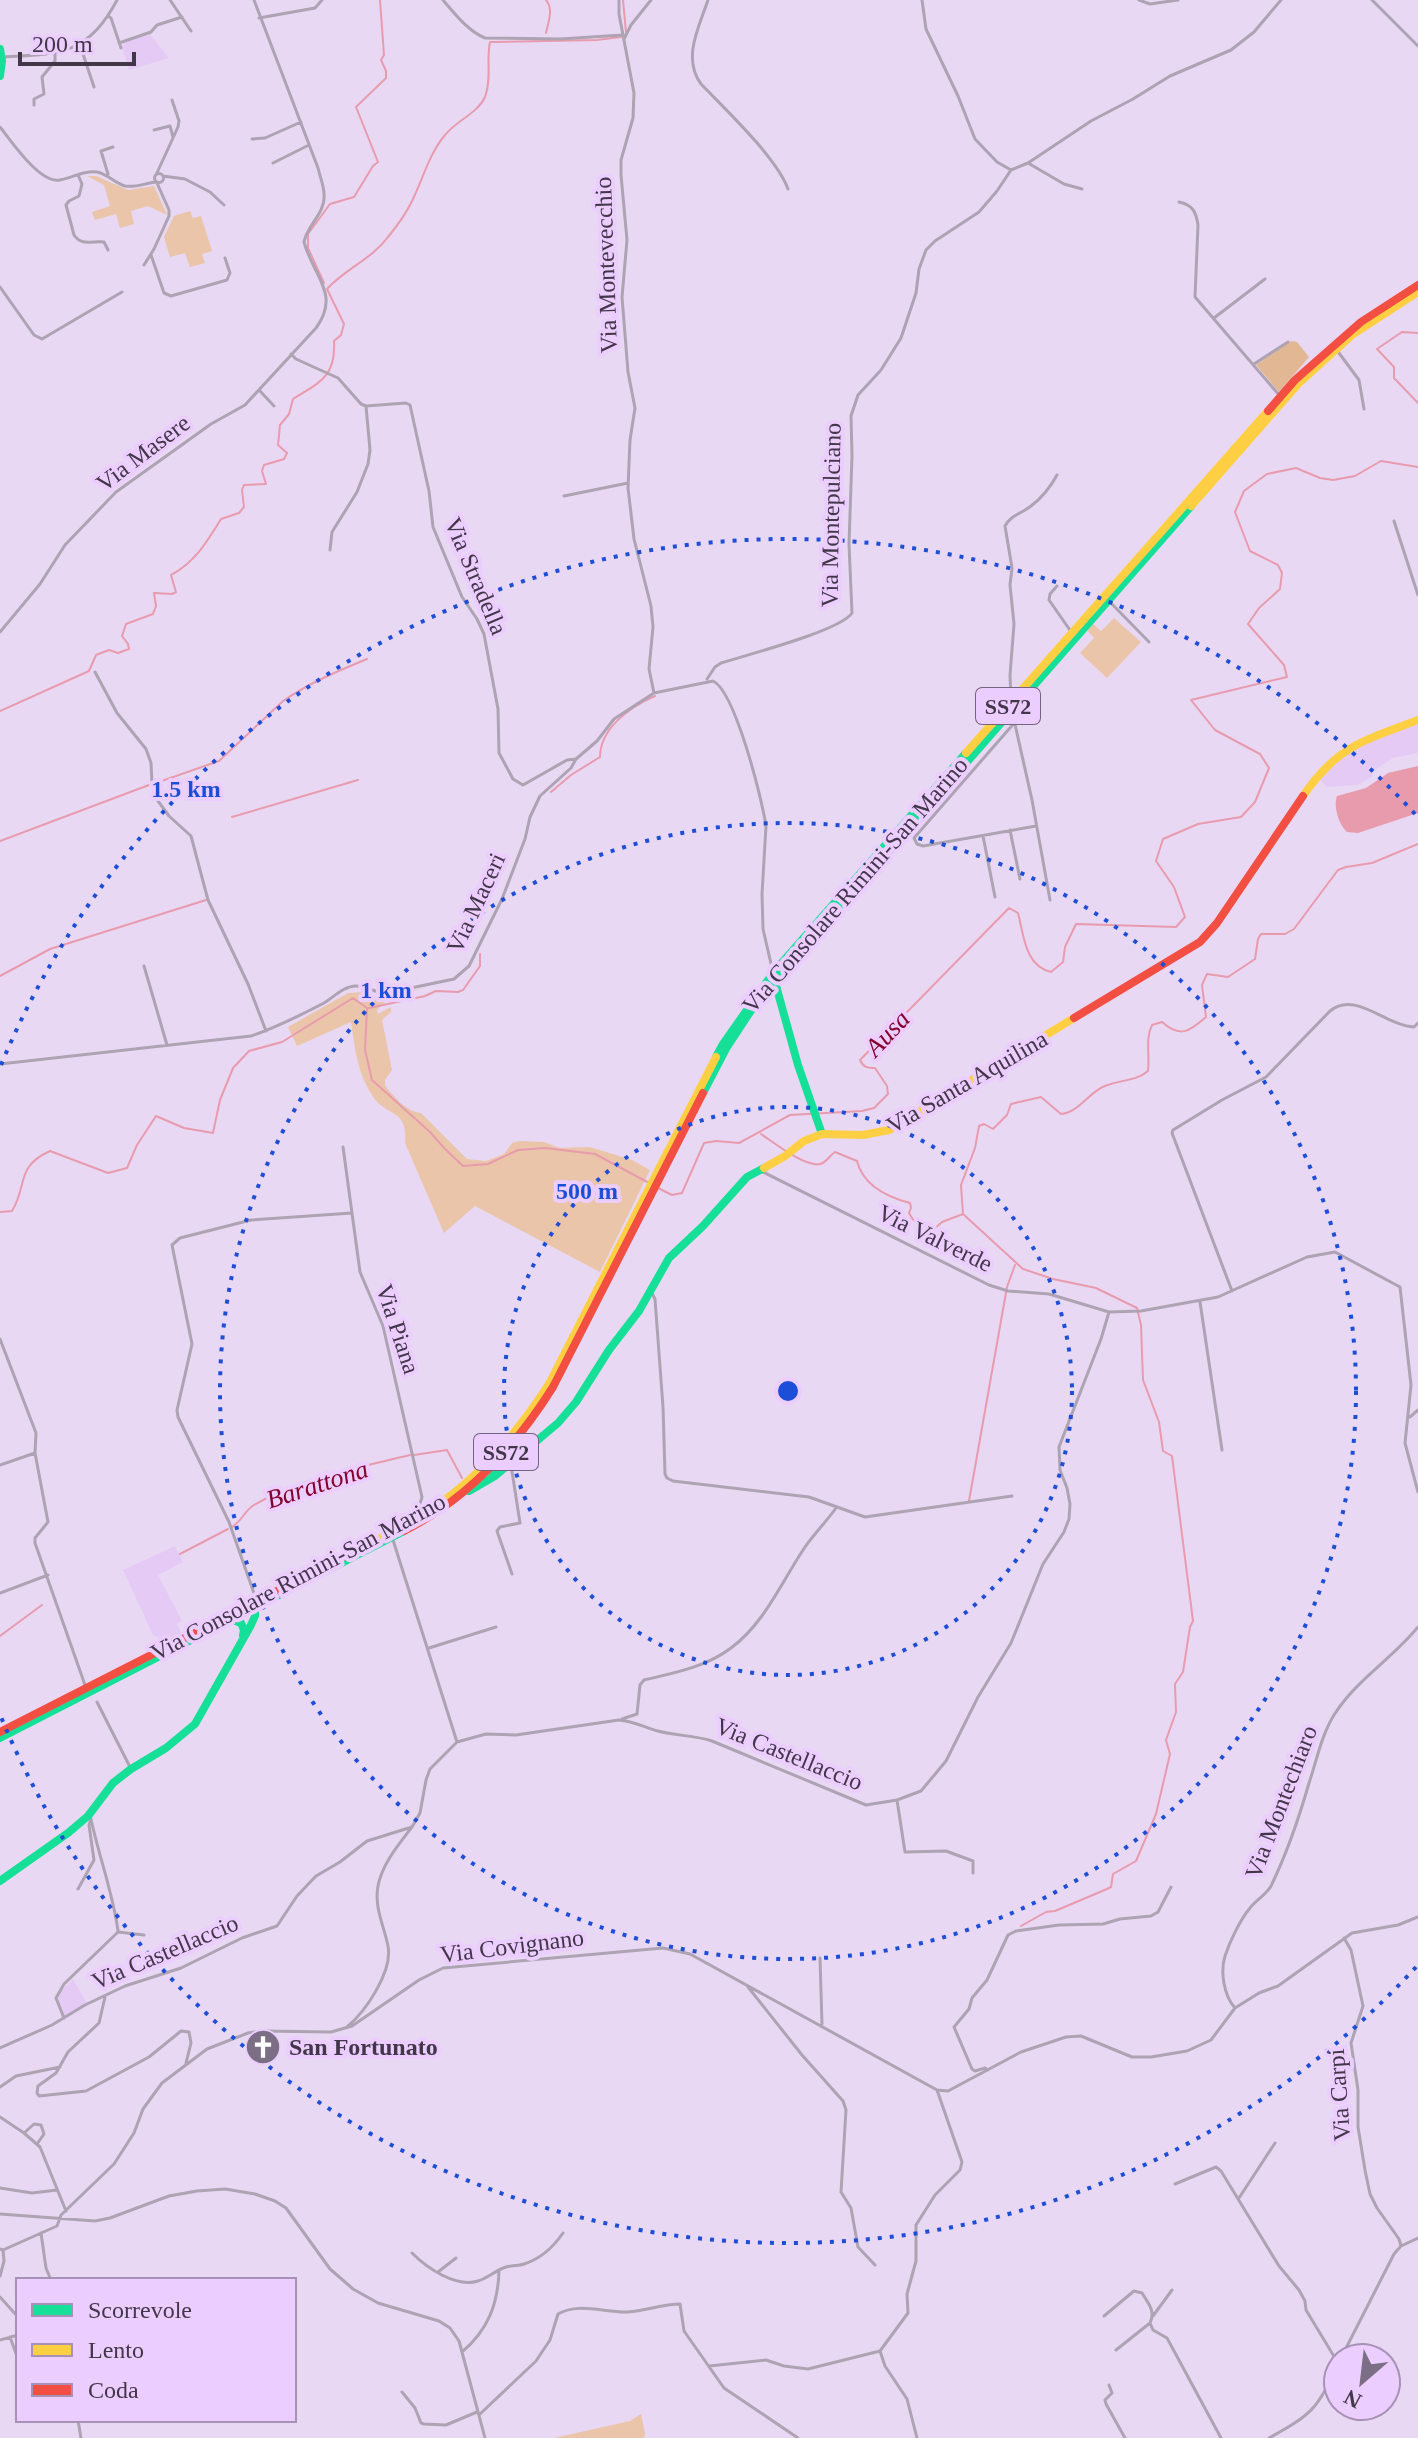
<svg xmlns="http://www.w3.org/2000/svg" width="1418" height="2438" viewBox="0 0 1418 2438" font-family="'Times New Roman',serif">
<rect width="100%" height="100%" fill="#e9d8f4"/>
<path fill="#e5caf5" d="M150 34 169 58 129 70 122 47 124 43Z
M1418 723V753L1393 758 1371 772 1373 776 1357 785 1326 787 1319 778 1335 760 1356 746Z
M175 1546 183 1562 158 1575 182 1621 177 1624 182 1634 169 1640H163L153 1635 123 1570Z
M73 1979 87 2003 64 2016 57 1998 59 1993Z"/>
<path fill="#eac5aa" d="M87 176H96L128 190 154 186 167 215 148 206 131 211 134 224 120 228 116 214 95 220 92 212 110 206 104 185Z
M190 211 193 218 201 216 212 251 202 254 205 263 190 267 185 253 170 257 164 237 174 216Z
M1114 618 1141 642 1107 678 1080 653 1094 638 1087 630 1093 624 1101 631Z
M427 987 387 1000 377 1010 378 1014 391 1007V1012L382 1020 392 1070 385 1080V1086C395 1097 405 1111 421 1113L467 1159 486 1161 504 1154 512 1143 520 1141 544 1142 560 1148 590 1147 632 1160 650 1170 600 1272 475 1206 444 1233 405 1143C408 1107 386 1118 372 1095 357 1072 355 1048 351 1022L297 1046 288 1027 348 993 364 992 385 998Z
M641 2414 645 2434 644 2438H554L630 2421Z"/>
<path fill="#e2b894" d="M1291 341 1297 342 1309 357 1279 392 1256 365Z"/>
<path fill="#e89bad" d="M1418 766V813L1358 833 1347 832C1339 825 1333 806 1337 796L1366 788 1388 773Z"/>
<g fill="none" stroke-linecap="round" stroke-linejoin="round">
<path stroke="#e89bad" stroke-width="2" d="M546 0C554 9 548 23 546 33
M623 0 626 32
M324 283 308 248V234L330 204 354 197 373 166 378 162 356 107 386 78V71L381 60 384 55 380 0
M1418 333 1402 332 1377 349 1394 367V378L1418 403
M0 711 89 671 96 655 109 650 118 653 129 649 128 644 122 636 126 624 153 614 156 606 154 593 172 594 176 592 171 575C195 562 207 542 221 519L239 513 244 507 242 490 244 485 266 484 262 471 264 465 284 459 287 453 278 445 280 425 289 414 293 399C320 382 336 377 334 341L341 335 344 324 327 289C345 269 372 259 388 237 397 226 406 214 412 201 423 179 429 154 445 135 456 121 478 113 485 97 492 79 486 60 490 42L597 40 621 37
M156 783 219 761 283 701C309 683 338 671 367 659
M551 792 571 775 600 757C600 729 629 707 655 696
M232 817 358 780
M0 841 149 785
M0 976 50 949 206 900
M369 1008 425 996 436 991 458 992 463 990 480 966V954
M761 1134C773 1142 806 1168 820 1164 826 1163 830 1155 835 1152L857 1161C863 1185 887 1197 910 1203L911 1208 909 1213C914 1223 922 1230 934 1229L942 1222 963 1214 961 1185 975 1148 979 1126 984 1124 993 1129 1007 1115 1011 1104 1041 1097 1061 1114C1078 1113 1089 1092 1105 1086 1119 1080 1137 1081 1148 1071 1150 1055 1145 1039 1152 1025L1162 1022C1180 1038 1189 1032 1206 1017L1202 985 1207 974 1228 977 1255 959 1258 939 1261 934H1285L1294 929 1338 870 1346 867 1372 863 1418 844
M658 1188 672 1195 682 1193 704 1143 716 1141 739 1143 790 1115 862 1111 874 1108 888 1094 887 1086 875 1068C867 1068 863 1067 860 1060L1009 908 1018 913C1024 936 1025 966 1051 972L1063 962 1065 947 1076 924 1176 927 1185 917 1174 887 1156 861 1163 839 1198 824 1241 817 1255 802 1269 768 1260 754 1215 730 1191 700 1287 677 1284 665 1248 624 1259 608 1280 589 1282 573 1278 565 1250 551 1235 512 1244 491 1267 474 1296 468 1320 478 1333 480 1355 476 1381 461 1418 467
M0 1212 12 1211C28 1185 15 1167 50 1151L108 1173 127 1168 137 1145 156 1116 184 1128 213 1133 220 1100 233 1068 249 1051 282 1042 353 998 367 1008 365 1050 372 1080 430 1132 445 1149 463 1166 488 1164 518 1150 545 1148 595 1154 649 1183
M963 1214 1023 1269 1053 1279 1096 1288 1137 1308 1141 1325 1143 1380 1159 1422 1163 1451 1172 1456 1193 1621 1190 1627 1183 1672 1175 1684 1176 1712 1166 1740 1170 1754 1156 1814 1136 1861 1113 1874 1111 1887 1107 1889 1055 1911 1046 1912 1021 1926
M414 1455 447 1450 462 1478
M969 1501 1007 1287 1015 1265
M232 1527C244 1519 244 1511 254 1505 301 1478 357 1468 410 1455
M180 1554 228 1529
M0 1636 42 1605"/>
<path stroke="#ada3b2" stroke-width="3" d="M170 0 191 31
M443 0C455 14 468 31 485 38L560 39 623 35
M619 0V14L634 93 633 118 621 160V175L627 240 622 297 628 372 635 408 630 440 628 488 634 539 651 606 653 627 649 669 654 693 713 681C735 691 762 799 766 826L762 894 763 929 775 981
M708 0C699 27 682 58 701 84 725 109 777 158 788 189
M922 0 926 29 958 96 975 139 997 162 1011 170
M1139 0 1150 4 1178 0
M1372 0 1418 46
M108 16 111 18 121 48
M259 18 315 8 322 0
M624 39 631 25 651 0
M119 43 151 32 157 25 182 17
M80 45 94 87
M2 57C58 54 88 56 117 0
M34 105V99L44 94 42 77 55 61V54
M0 127C12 142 40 184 60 180 72 178 84 170 97 172 108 174 114 183 125 186 135 188 146 183 156 182
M154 130 170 126 173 137
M252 139 265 138 301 122
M273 163 309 145
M1028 163 1064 184 1082 189
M154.5 178a4.5 4.5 0 1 1 9 0a4.5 4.5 0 1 1-9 0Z
M108 174 101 151 113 147
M78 175 82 184 79 196 69 201 66 205 74 235C82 247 93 240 104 242L108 250
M156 175 178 127 179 121 172 100
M163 176 185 179 210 192 224 205
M1179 202C1193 205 1196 212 1198 225L1195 297 1280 396
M151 255 164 293 171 296 227 280 230 273 225 258
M144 265 154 249 169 216V210L157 183
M0 287 34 335 42 339 122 292
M1214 318 1265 279
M1336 349 1359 380 1364 409
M291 354 296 359 338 378 361 404 366 406 406 403 410 405 429 491 433 527 462 597 477 619 484 634 498 709 499 753 513 779 523 785 567 760 576 759
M1254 364 1288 342
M260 391 274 406
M564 496 628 483
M1394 521 1418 595
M330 550 332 532 357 492 368 464 370 450 366 406
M1057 586 1050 594 1049 600 1072 633
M1110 602 1149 642
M0 632 40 584 65 545 116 492 211 424 245 405 316 328C341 294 313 276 304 242 307 225 326 213 324 194 324 186 320 177 318 168L254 0
M95 672 117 713 146 749 151 763 152 784 158 801 169 816 191 836 208 900 248 984 266 1031
M707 679 715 667 721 663C746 655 840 631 852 613L849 544 852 456 851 416 858 395 881 370 901 338 916 293 919 269 926 250 935 241 979 212 997 191 1011 170 1028 163 1091 121 1133 99 1170 76 1231 50 1254 32 1281 0
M1011 699 1010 675 1014 624 1010 585 1012 568 1005 526C1011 515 1021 514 1031 506 1043 497 1050 488 1057 475
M1012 711 1032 800 1050 900
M1016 721 914 838 917 844 923 846 1036 826
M1010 830 1020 879
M983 836 995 897
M144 966 167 1045
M0 1064 251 1036C275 1028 299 1016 322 1004 332 999 343 986 356 986 366 986 375 993 387 993L454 979 469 966 502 899 525 839 530 817 540 796 571 768 576 759 597 741 614 719 654 693
M343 1147 360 1272 383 1326 422 1497 416 1517
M759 1170 989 1285 1008 1291 1049 1294 1109 1312 1141 1311 1218 1297 1307 1257 1335 1252 1400 1287 1411 1385 1405 1443 1418 1492
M651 1291 655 1299 663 1407 665 1474 667 1478 673 1481 809 1497 865 1517 1012 1496
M1232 1291 1172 1133 1173 1130 1222 1100 1266 1077 1330 1011C1355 990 1386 1026 1414 1027L1418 1023
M1200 1302 1222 1450
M0 1339 36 1433 35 1453 48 1522 35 1538V1543L85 1685
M1410 1417 1418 1410
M0 1465 35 1453
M511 1465 520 1523 500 1527 497 1531 512 1574
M393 1540 457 1742
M0 1593 48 1575
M256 1599 229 1522 178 1417 177 1410 192 1344 172 1245 180 1238 251 1220 352 1213
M429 1648 496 1627
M97 1702 131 1769
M622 1719 637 1714 640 1685 644 1680C674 1673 706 1667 731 1648 765 1623 782 1581 805 1547 814 1534 826 1522 836 1508
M897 1800 905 1852 946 1851 973 1861V1873
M88 1816 91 1819C99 1857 113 1893 118 1931
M78 1889 94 1860 89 1825 91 1819
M1344 1938 1351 1950 1363 2006 1351 2043 1358 2090V2127L1365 2170 1370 2194 1377 2208 1399 2239 1401 2246
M820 1958 822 2024
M748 1987 802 2055 843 2101 846 2110 841 2192 851 2208 858 2247 875 2265
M105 1997 99 2023 68 2052 56 2073 38 2086 37 2093 39 2096 86 2091 149 2057 181 2031 189 2032 191 2043 186 2063
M1235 2008C1224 1996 1220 1972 1225 1956 1230 1941 1240 1920 1250 1908 1257 1899 1266 1895 1271 1886 1287 1853 1299 1818 1309 1783 1317 1760 1321 1736 1334 1715 1356 1680 1392 1659 1418 1627
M64 2018 56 1998 64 1984 118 1932 144 1935
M347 2027C366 2011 393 1971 388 1946 384 1926 374 1907 378 1886 382 1864 399 1844 412 1827
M0 2048 52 2025 85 2005 125 1986 181 1968 242 1938 277 1926 297 1896 316 1876 340 1862 367 1841 412 1827 420 1813 426 1780 430 1769 457 1742 486 1734 516 1735 619 1720C633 1721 644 1727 658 1731 676 1736 694 1735 712 1741L866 1805 897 1800 921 1791 946 1761 978 1697 1011 1643 1043 1564 1064 1532 1069 1519 1070 1504 1067 1488 1060 1470 1059 1447 1101 1339 1109 1312
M988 2070 985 2068 975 2071 972 2069 954 2027 969 2009 972 1998 987 1980 1008 1935 1016 1931 1059 1925 1103 1924 1120 1919 1151 1916 1158 1912 1171 1887
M0 2087 16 2076 60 2067
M0 2117 24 2133 40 2147 66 2211
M24 2133 34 2124 41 2125 44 2134 37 2144
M1175 2184 1216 2167 1221 2171 1279 2266 1299 2290 1305 2301 1306 2310 1338 2363
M0 2188 32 2193 57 2190
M1239 2198 1275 2143
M0 2214 95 2221 110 2218 169 2196 197 2191 225 2189 255 2194 275 2201 286 2208 330 2269 353 2289 378 2303 439 2321 450 2328 459 2341 485 2438
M41 2233 46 2268 51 2280
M0 2249 3 2250 57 2226 61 2215 114 2164 134 2133 143 2109 162 2083 207 2049 248 2033 262 2031 331 2032 352 2026 419 1980 443 1968 663 1948 690 1954 937 2090 948 2091 1021 2052 1066 2037 1081 2036 1132 2057H1151L1187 2051 1211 2040 1235 2008 1259 1993 1278 1986 1352 1933 1398 1925 1418 1917
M412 2253C427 2268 456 2288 478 2281 488 2278 496 2270 506 2267 512 2265 519 2266 524 2264 540 2259 554 2246 563 2233
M438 2272 456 2258
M0 2276 4 2261 3 2250
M0 2297 18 2317
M1104 2316 1134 2291 1142 2293C1148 2303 1156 2311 1150 2323L1153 2330 1167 2338 1221 2438
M1153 2316 1172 2290
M10 2337 18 2359
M0 2340 18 2335
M1116 2350 1150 2323
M880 2351 885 2366 907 2399 917 2438
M462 2352C488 2330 498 2304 499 2271
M1341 2358 1394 2254 1401 2246 1418 2238
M709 2366 766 2360 784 2366 808 2369 880 2351 908 2313 907 2294 916 2261V2225L935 2195 960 2170 962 2162 937 2090
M1109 2385 1112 2393 1105 2400 1106 2404 1125 2438
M402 2392 415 2408 421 2423 424 2424 446 2425 477 2412
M480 2414 536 2361 550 2340 558 2314C578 2302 606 2313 628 2312 646 2311 662 2304 680 2304L684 2331 724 2388 798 2438
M78 2420 81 2438
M1269 2438C1311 2415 1318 2409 1337 2365"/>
<path stroke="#16e098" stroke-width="8" d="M0 49 2 61 0 76
M775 982 798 1065 822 1134
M716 1057 723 1044 773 973 966 753
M703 1093 727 1047 756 1003 1191 506
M495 1476 558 1423 576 1402 609 1350 639 1311 669 1258 703 1226 747 1177 764 1168
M469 1491 495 1476 490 1469
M233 1620 241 1623 244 1630 243 1635
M0 1738 404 1531
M0 1881 68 1833 88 1816 113 1783 131 1769 166 1748 195 1724 251 1625 255 1616V1606"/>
<path stroke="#ffcf43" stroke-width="8" d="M1191 506 1299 383 1352 335 1418 292
M966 753 1268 411
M1303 796C1338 745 1363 741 1418 720
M764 1168 785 1156 804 1141 822 1134 863 1135 889 1130 1074 1018
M359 1549C377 1539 397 1531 414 1520 471 1488 514 1438 549 1384L716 1057"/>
<path stroke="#f24e42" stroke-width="8" d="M1268 411 1295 380 1361 322 1418 285
M1074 1018 1200 942 1217 923 1303 796
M404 1531C467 1499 516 1446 553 1387L703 1093
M0 1732 359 1549"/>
</g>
<g fill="none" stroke="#1d4ed8" stroke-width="4" stroke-dasharray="4 8">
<circle cx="788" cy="1391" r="284"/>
<circle cx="788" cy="1391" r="568"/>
<path d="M1416 1967A852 852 0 0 1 1 1717M1 1065A852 852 0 0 1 1416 815"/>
</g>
<defs>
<g id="church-disc" transform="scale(1.8)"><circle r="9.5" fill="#7c6f85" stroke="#eccdff"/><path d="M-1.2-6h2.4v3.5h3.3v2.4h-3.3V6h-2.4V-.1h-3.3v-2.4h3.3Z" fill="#fff"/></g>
</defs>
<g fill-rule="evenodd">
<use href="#church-disc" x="263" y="2047"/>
</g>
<g text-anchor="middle" stroke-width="8" stroke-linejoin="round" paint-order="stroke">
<g fill="#eccdff" stroke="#756380" stroke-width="2">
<rect x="976" y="688" width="64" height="36" rx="6"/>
<rect x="474" y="1434" width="64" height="36" rx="6"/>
</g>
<g font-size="22" font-weight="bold" fill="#423649">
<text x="1008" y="714">SS72</text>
<text x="506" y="1460">SS72</text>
</g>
<g font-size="24" fill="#423649" stroke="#eccdff">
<text transform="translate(606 265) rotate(-92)" y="8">Via Montevecchio</text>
<text transform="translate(143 453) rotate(-37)" y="8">Via Masere</text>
<text transform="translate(831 515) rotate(-89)" y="8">Via Montepulciano</text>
<text transform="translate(476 576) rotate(67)" y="8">Via Stradella</text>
<text transform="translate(855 885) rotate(-49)" y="8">Via Consolare Rimini-San Marino</text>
<text transform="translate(476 903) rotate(-65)" y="8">Via Maceri</text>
<text transform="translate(967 1082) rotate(-30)" y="8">Via Santa Aquilina</text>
<text transform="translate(935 1238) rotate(26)" y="8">Via Valverde</text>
<text transform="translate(398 1329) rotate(72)" y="8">Via Piana</text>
<text transform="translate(298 1577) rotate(-28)" y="8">Via Consolare Rimini-San Marino</text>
<text transform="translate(789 1754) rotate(22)" y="8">Via Castellaccio</text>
<text transform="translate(1281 1802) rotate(-69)" y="8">Via Montechiaro</text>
<text transform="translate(512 1946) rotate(-7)" y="8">Via Covignano</text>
<text transform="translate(165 1952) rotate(-23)" y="8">Via Castellaccio</text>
<text transform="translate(1339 2095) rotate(-94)" y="8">Via Carpi</text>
</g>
<g font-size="24" font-weight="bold" fill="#423649" stroke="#eccdff" text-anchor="start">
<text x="289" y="2055">San Fortunato</text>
</g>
<g font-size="26" font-style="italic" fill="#84002c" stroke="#eccdff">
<text transform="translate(887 1033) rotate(-47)" y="9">Ausa</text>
<text transform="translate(317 1484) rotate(-18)" y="9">Barattona</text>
</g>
</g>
<circle cx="788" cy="1391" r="12" fill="#1d4ed8" stroke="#eccdff" stroke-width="4"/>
<g font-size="24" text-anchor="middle" font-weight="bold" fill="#1d4ed8" stroke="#eccdff" stroke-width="8" stroke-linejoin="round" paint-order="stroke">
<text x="186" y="797">1.5 km</text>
<text x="386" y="998">1 km</text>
<text x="587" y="1199">500 m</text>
</g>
<rect x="16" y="2278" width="280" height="144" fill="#eccdff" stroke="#a891b6" stroke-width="2"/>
<rect x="32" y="2304" width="40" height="12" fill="#16e098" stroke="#a891b6" stroke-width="2"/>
<text x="88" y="2318" font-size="24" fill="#423649">Scorrevole</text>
<rect x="32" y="2344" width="40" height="12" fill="#ffcf43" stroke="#a891b6" stroke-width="2"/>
<text x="88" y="2358" font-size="24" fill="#423649">Lento</text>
<rect x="32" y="2384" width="40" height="12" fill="#f24e42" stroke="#a891b6" stroke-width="2"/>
<text x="88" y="2398" font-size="24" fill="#423649">Coda</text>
<g transform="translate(1362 2382) rotate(208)"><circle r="38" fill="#eccdff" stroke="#a891b6" stroke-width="2"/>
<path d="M0-6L14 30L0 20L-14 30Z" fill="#7c6f85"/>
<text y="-12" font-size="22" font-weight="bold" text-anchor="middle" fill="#423649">N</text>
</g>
<path d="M20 52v12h114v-12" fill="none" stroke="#423649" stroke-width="4"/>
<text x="32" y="52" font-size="24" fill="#423649" stroke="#eccdff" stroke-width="6" paint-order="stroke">200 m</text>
</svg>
